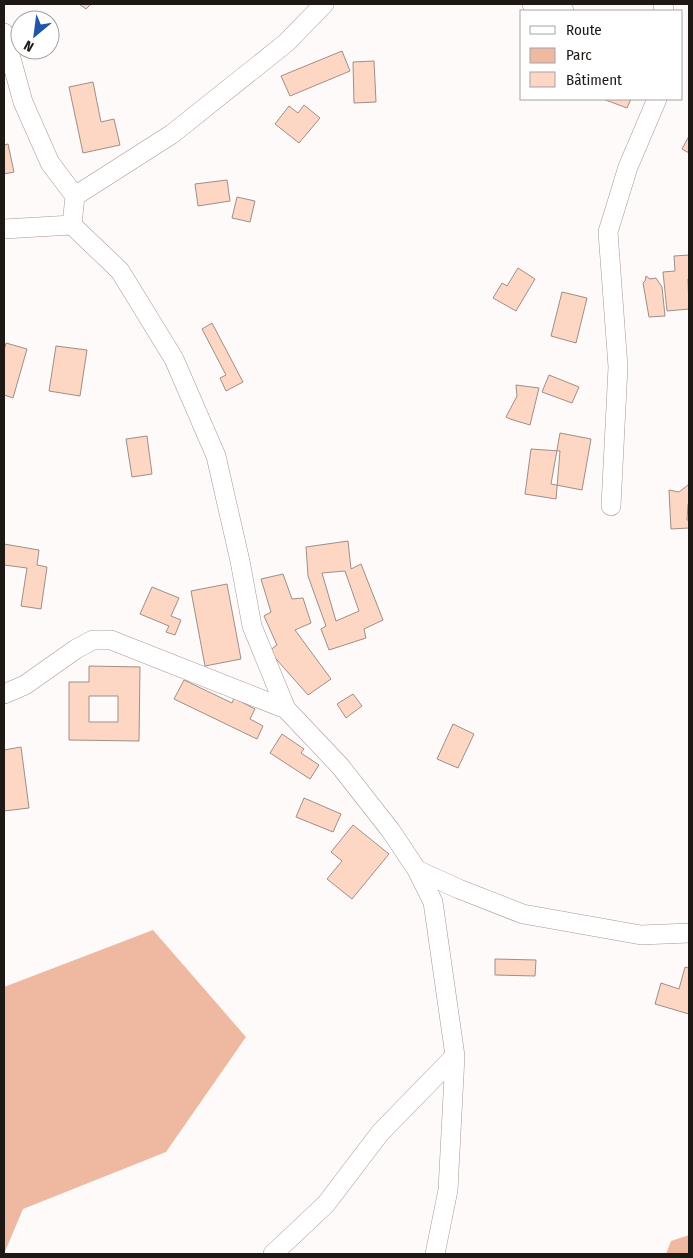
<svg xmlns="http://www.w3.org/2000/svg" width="693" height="1258" viewBox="0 0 693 1258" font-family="'Fira Sans Condensed',sans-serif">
<rect width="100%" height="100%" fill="#fdfaf9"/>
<path fill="#eeb9a0" d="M153 930 246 1037 166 1152 23 1209 4 1254V987Z
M689 1235V1254H666L671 1241Z"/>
<path fill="#fed6c4" stroke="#9e8f88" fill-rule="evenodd" d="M79 4H91L86 9Z
M342 51 350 71 290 96 281 76Z
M374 61 376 102 354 103 353 62Z
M93 82 101 122 114 119 120 145 83 153 69 87Z
M603 99H631L627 108Z
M304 105 320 118 299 143 275 124 289 106 298 113Z
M689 136V153L682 149Z
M8 144 14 172 4 174V145Z
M227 180 230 201 198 206 195 184Z
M237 197 255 201 250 222 232 218Z
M689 255V279H688L689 309 667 311 663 272 675 271 674 256Z
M518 268 535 279 516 311 493 298 502 283 507 286Z
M646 276 650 279 656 278 662 287 665 316 649 317 643 283 645 281Z
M562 292 587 298 576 343 551 336Z
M212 323 243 382 226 391 220 378 226 375 202 329Z
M6 343 27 349 13 398 4 395V350Z
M56 346 87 350 80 396 49 391Z
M549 375 579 387 572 403 542 392Z
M516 385 539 388 530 425 510 419 506 417 517 396Z
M560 433 591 439 582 490 551 484Z
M147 436 152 474 132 477 126 439Z
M531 449 560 451 556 499 525 494Z
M688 485H689V528L671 529 669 490 679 492Z
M688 504 689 505V520H687Z
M348 541 351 569 361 564 383 620 364 629 366 638 329 650 321 629 326 626 308 576 306 547ZM345 571 359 611 336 621 322 573Z
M4 544 39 550 37 565 47 567 41 609 21 606 27 568 4 565Z
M283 574 292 599 303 598 311 623 295 630 331 679 308 695 269 651 277 645 264 616 271 612 261 579Z
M227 584 241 659 205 666 191 591Z
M152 587 179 598 171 616 181 620 175 635 166 632 169 626 140 614Z
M89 666 140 667 139 741 69 740V682H89ZM89 696H118V722H89Z
M184 680 232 703 234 698 255 709 250 719 263 726 257 739 174 699Z
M353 694 362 706 346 718 337 704Z
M453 724 474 734 458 768 437 759Z
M282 734 304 749 301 753 319 765 310 779 270 753Z
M21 747 29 808 4 811V750Z
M304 798 341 814 333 832 296 817Z
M353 825 389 854 352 899 327 879 342 861 331 852Z
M495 959 536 960 535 976 495 975Z
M685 967 689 968V1014L655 1004 661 983 679 989Z"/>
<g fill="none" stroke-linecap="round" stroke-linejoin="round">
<g stroke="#a79891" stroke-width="20">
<path id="street" d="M532 4 564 11
M663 4 664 11
M4 33 23 102 50 163 75 196 72 225
M75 196 172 134 286 43 324 4
M4 229 72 225 120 271 174 359 216 456 240 561 252 626 286 709 340 766 391 831 417 870 459 889 523 914 641 935 689 933
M611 506 618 367 608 232 628 167 657 99
M4 694 25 685 76 649 93 640H111L286 709
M417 870 433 902 455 1056 448 1190 435 1254
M273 1254 326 1204 380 1133 455 1056"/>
</g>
<use href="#street" stroke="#fff" stroke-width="19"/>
</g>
<rect width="693" height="1258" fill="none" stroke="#1f1916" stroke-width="10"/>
<rect x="520" y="10" width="162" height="90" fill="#ffffff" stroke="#a5a3a2"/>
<rect x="530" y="26" width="25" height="8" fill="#ffffff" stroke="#a5a3a2"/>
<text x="566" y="35" font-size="15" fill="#1f1916">Route</text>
<rect x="530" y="48" width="25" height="15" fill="#eeb9a0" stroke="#a5a3a2"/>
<text x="566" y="60" font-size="15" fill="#1f1916">Parc</text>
<rect x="530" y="72" width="25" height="15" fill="#fed6c4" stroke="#a5a3a2"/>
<text x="566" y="85" font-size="15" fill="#1f1916">Bâtiment</text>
<g transform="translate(35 35) rotate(209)"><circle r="24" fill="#ffffff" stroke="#a5a3a2"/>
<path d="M0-4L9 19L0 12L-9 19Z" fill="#1f56a8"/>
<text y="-8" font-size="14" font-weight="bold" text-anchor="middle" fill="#1f1916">N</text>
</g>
</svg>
